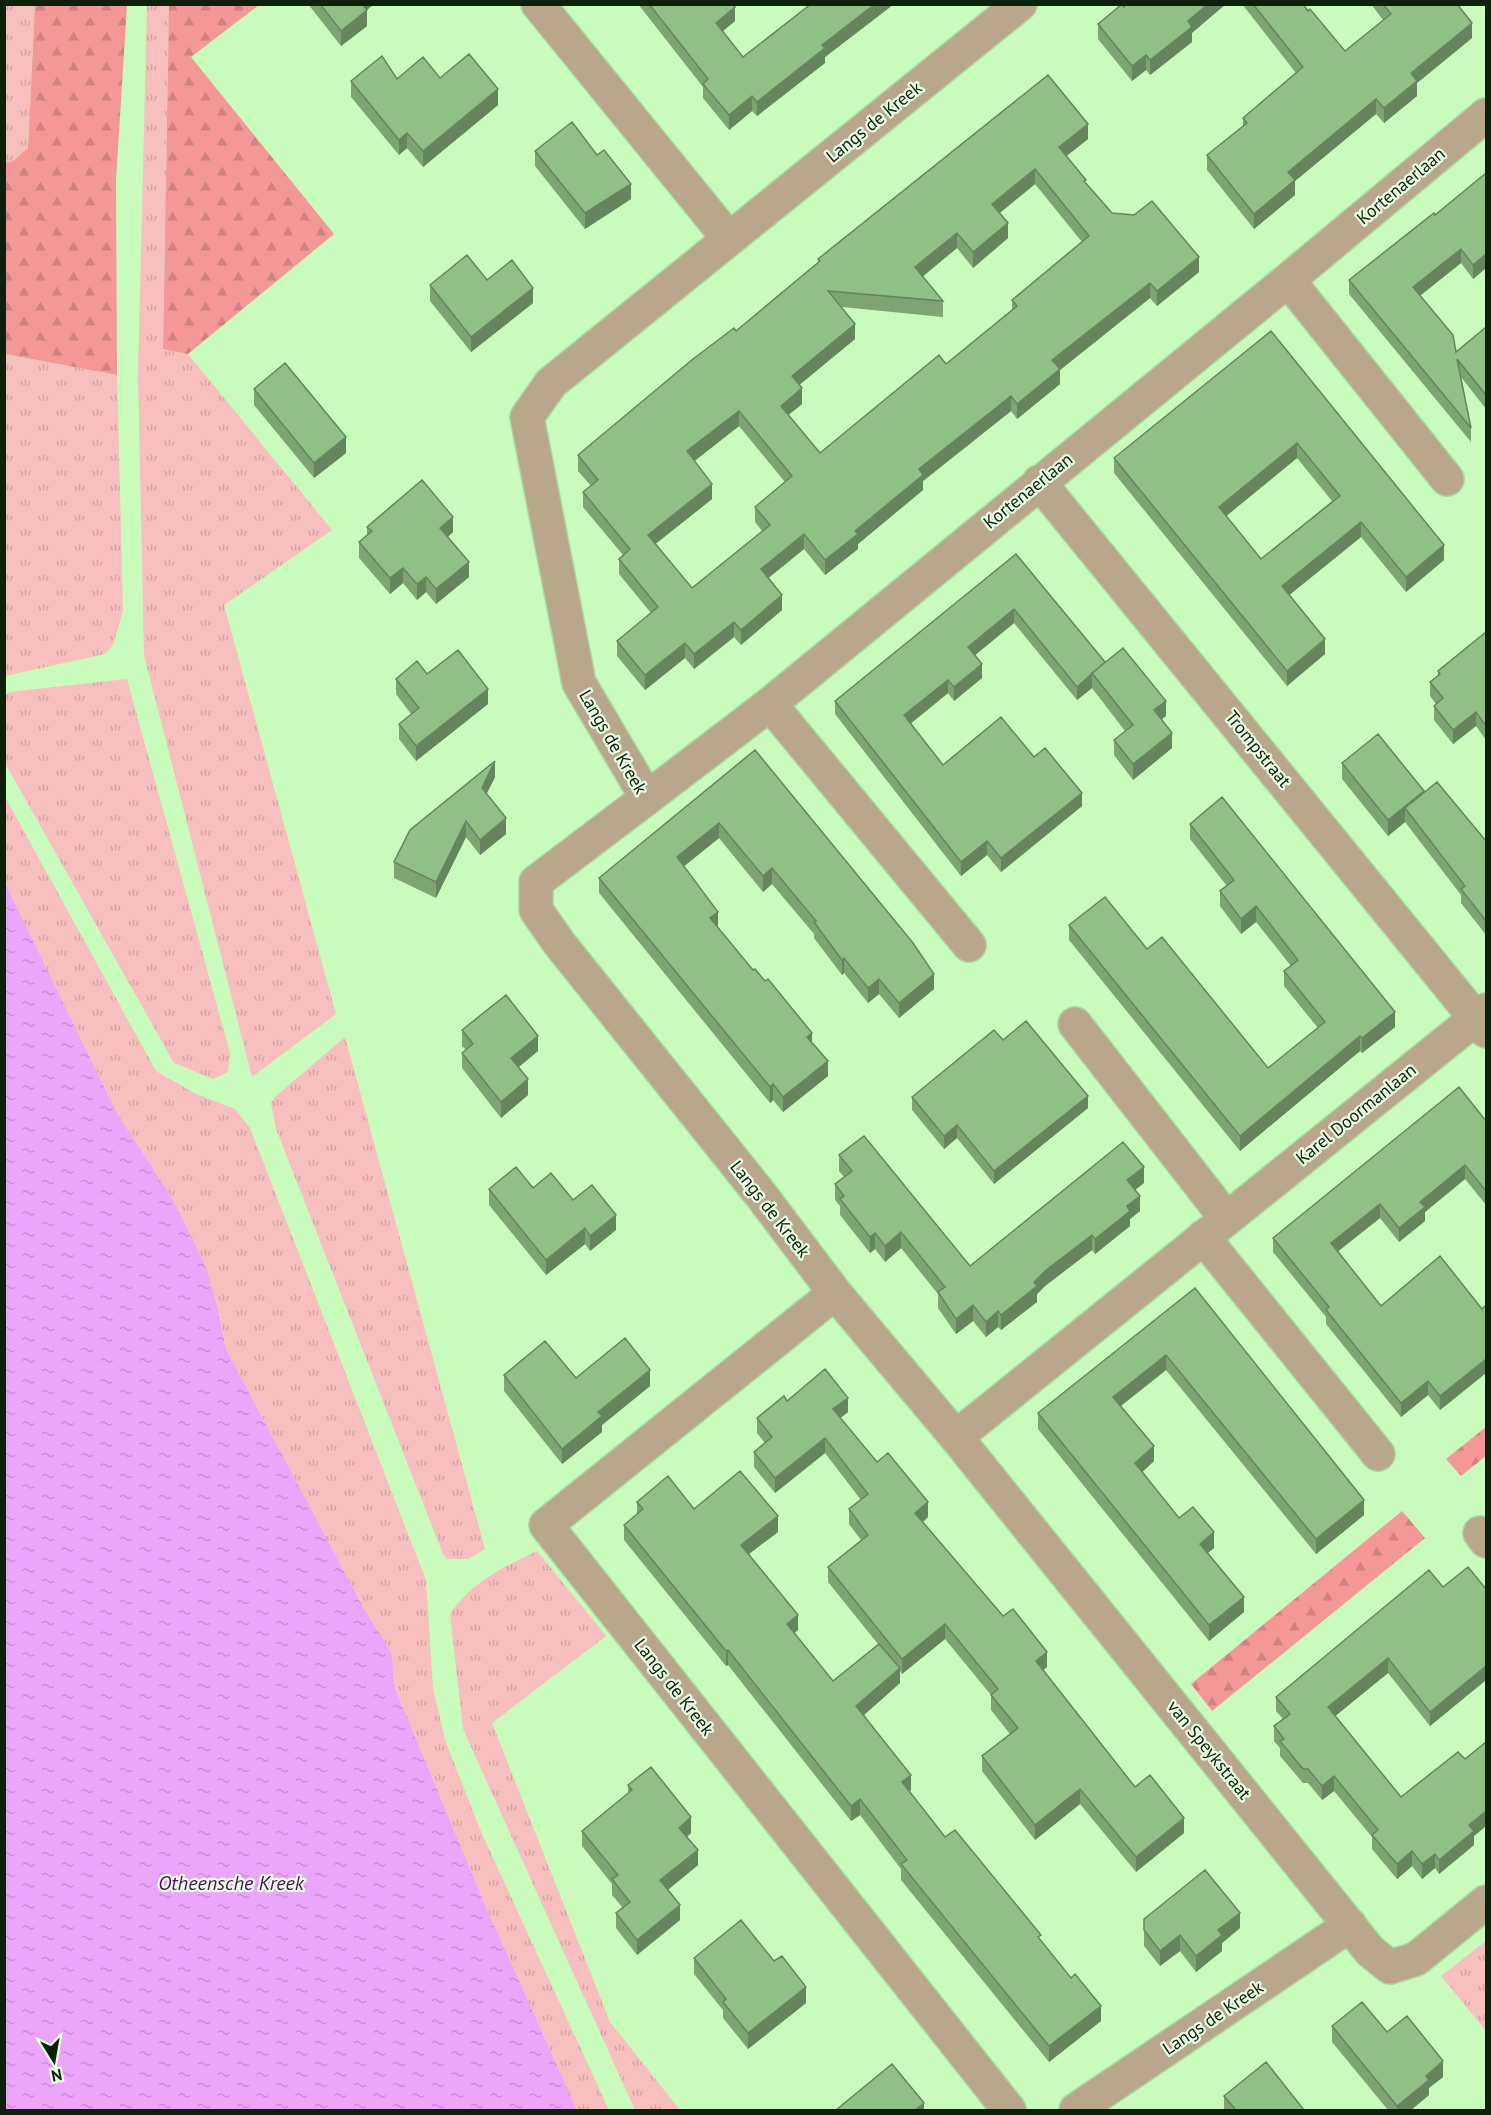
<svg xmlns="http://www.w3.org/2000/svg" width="1491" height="2115" viewBox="0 0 1491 2115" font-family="'PT Sans',sans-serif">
<defs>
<pattern id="grass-tufts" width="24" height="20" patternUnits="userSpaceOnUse" patternTransform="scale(1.5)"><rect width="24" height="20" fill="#f7bfbe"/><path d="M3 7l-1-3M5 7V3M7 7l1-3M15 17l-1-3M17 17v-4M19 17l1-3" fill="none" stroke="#d3a4a2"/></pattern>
<pattern id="forest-firs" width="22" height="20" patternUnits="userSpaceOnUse" patternTransform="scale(1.5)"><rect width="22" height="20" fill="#f39797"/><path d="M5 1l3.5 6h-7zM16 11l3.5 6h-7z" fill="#cf8281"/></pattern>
<pattern id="water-ripples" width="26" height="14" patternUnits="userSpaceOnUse" patternTransform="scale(1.5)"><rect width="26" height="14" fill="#eba5fb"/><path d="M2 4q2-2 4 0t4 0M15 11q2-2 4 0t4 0" fill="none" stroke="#c88ed6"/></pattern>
</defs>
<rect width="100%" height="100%" fill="#c9fbbd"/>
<path fill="url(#grass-tufts)" d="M169 4 163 349 188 354 332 530 224 605 336 1014 252 1077 144 655 138 374 147 5Z
M5 5H35L28 148 13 161 5 163Z
M4 354 117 375 123 611 113 645 105 654 5 676Z
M127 679 230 1053 228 1072 213 1079 174 1063 5 763V696L9 692Z
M4 795 156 1071 196 1094 235 1109 250 1128 426 1580 433 1688 445 1740 482 1834 609 2110H577L486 1907 394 1686 392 1654 363 1607 226 1349 216 1302 172 1198 118 1115 5 883Z
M345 1037 485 1549 468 1559H447L443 1554 276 1129 271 1103 275 1097Z
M537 1551 606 1636 492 1723 610 2022 680 2110H635L463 1729 450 1614C473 1581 502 1568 537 1551Z
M1486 1941V2031L1441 1976Z"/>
<path fill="url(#forest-firs)" d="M35 5H127L116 180 117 375 5 354V163L13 161 28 148Z
M169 5H259L191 57 334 234 188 354 163 349Z
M1486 1427V1456L1461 1476 1446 1459Z
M1402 1511 1425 1538 1212 1711 1191 1684Z"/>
<path fill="url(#water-ripples)" d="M5 883 118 1115 172 1198 205 1265 216 1302 226 1349 363 1607 392 1654 394 1686 486 1907 577 2110H5Z"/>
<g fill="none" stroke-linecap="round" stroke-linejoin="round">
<g stroke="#abd8a0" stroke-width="36">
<path id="street" d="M538 4 729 239
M1020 4 551 383 527 417 579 683 647 798 536 882V910L559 943 761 1195 835 1293 956 1437 1370 1951 1390 1967 1416 1959 1486 1902
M1288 280 1486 115
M1039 482 1486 1031
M770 704 969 945
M647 798 770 704 1288 280 1447 479
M1075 1024 1226 1218
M1203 1237 1378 1454
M835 1293 546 1525 1009 2110
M956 1437 1486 1010
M1480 1533 1486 1541
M1076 2110 1350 1925"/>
</g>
<use href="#street" stroke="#b8a78b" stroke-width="33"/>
</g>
<path fill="#7ca572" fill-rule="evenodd" d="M308 4H374L367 10V26L341 46Z
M638 4H733L735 21 722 31 743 57 811 4H894L825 57V63L757 116 752 111 729 130 703 98V87Z
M1242 4H1303L1345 51 1383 20 1371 4H1457L1472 38 1417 83V96L1384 123 1376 114 1295 181V195L1254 229 1207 170V155L1243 126V118L1296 73Z
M1124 7 1192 33V42L1150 75 1146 70 1132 81 1098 39V24Z
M440 78 498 105 423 167 407 148 399 155 351 97V81L397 79Z
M1088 139 1066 156 1086 184 1112 213 1199 272 1157 306 1150 298 1060 370V384L1017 419 1011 411 923 481V490L858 544V549L825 575 804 549 768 578 782 610 741 645 734 637 694 669 685 658 645 690 617 656V641L651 613 619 574V559L623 555 583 507V492L591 486 578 471V455L736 331 818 263V259ZM1035 184 1082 242 1012 300V310L946 364 820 453 788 415 802 404 799 385 855 339 842 307 943 317V301L922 276 957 248 973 268 1008 238 1000 213ZM739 426 785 482 755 507V522L762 531 692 588 655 544 712 499 694 461Z
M535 151 631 199 585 229 535 166Z
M1486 173V268L1473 279 1461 263 1420 296 1456 352 1486 327V409L1461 377 1471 428V442L1349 294V280L1435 215Z
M487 280 533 303 471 352 430 301V285Z
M1271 331 1444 560 1406 592 1361 537 1289 595 1325 654 1287 686 1114 473V458ZM1297 458 1332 501 1261 559 1226 516Z
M254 389 346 453 314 478 254 405Z
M367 527 453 532 448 537 469 577 436 604 426 592 417 600 403 583 390 594 359 558V542L367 535Z
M1016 554 1105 662 1166 716 1162 719 1172 748 1133 780 1114 755V740L1125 731 1092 688 1077 700 1014 623 975 655 982 678 954 701 948 693 910 724 943 765 1034 757 1082 806 1001 872 987 855 961 876 835 714V701Z
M1486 632V740L1476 726 1453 744 1434 720V706L1436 704 1430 696V682L1438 676V671Z
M427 674 488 704 416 761 399 739V724L411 714 396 694V679Z
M755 750 934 989 899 1018 879 994 868 1003 844 973 842 975 814 938V934L772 884 763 892 719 838 684 866 717 927 812 1043 828 1076 783 1112 773 1100 770 1103 599 893V878Z
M1342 763 1424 793 1486 841V935L1461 903V895L1405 822 1388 836 1342 779Z
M495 777 486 794 506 834 480 855 466 837 436 898 394 878V862Z
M1190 824 1395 1027 1362 1053 1360 1051 1240 1151 1069 940V925L1147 949 1268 1068 1318 1028 1284 986V971L1291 966 1256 922 1241 934 1220 906V891L1227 886 1190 839Z
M462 1030 538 1051 519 1067 528 1095 501 1118 462 1068V1053L466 1050 462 1046Z
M1003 1040 1088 1108 994 1184 957 1138 944 1149 912 1110V1097Z
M1486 1121V1205L1465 1179 1425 1212V1221L1399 1242 1380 1218 1338 1251 1381 1306 1482 1309 1486 1305V1373L1440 1410 1428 1395 1401 1417 1326 1324V1317L1273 1252V1238Z
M839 1155 970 1266 1144 1183 1135 1190 1140 1211 1130 1219V1226L1095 1254 1092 1250 1045 1286 1037 1294V1302L1001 1330 998 1327 986 1337 973 1321 956 1334 938 1308V1294L901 1248 885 1262 875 1249 870 1253 840 1215V1206L835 1200V1184L844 1177 839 1171Z
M533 1188 573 1200 616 1230 590 1251 585 1244 546 1275 489 1205V1189Z
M1195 1288 1364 1515 1316 1554 1166 1370 1121 1406 1154 1461 1142 1472 1179 1518 1214 1548 1208 1553 1244 1612 1209 1641 1038 1429V1413Z
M504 1375 576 1378 650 1386 602 1425V1432L562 1464 504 1391Z
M787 1401 848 1412 840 1418 877 1462 928 1517 923 1522 1003 1616 1047 1667 1043 1670 1135 1787 1184 1833 1136 1872 1080 1804 1035 1840 982 1771V1756L1010 1734 991 1710V1695L945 1639 902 1674 900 1671V1683L864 1715 911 1790 909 1791 945 1837 1041 1941 1101 2021 1049 2062 901 1880V1869L860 1815 851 1821 728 1665 726 1666 624 1540V1525L637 1514V1502L694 1509 778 1532 749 1554 798 1630 794 1633 833 1681 878 1644 828 1582V1567L861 1540 849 1524V1509L861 1500 825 1453 775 1493 754 1467V1452L765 1443 757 1433V1418Z
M1443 1587 1486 1589V1680L1430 1726 1388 1673 1335 1716 1401 1797 1465 1759 1486 1742V1826L1474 1836V1845L1439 1874 1435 1868 1422 1879 1412 1866 1397 1879 1372 1849V1837L1334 1791 1322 1800 1308 1783H1303L1280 1756V1748L1274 1741V1726L1283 1719 1276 1711V1697Z
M628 1785 691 1833 687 1837 698 1865 668 1890 680 1920 637 1955 616 1928V1913L623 1908 612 1895V1884L582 1846V1831L628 1793Z
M1144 1919 1240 1928 1222 1943V1951L1196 1972 1180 1951 1160 1966 1144 1946Z
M694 1958 806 2003 748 2049 723 2018V2010L694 1974Z
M1332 2026 1387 2032 1443 2077 1429 2088V2095L1411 2110H1388L1332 2042Z
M1224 2096 1304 2110H1224Z"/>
<path fill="#65865d" d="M359 4H374L359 16Z
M875 4H894L825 57V63L757 116V102L822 45Z
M1208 4H1226L1192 33V42L1150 75V60L1188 21Z
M735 7V21L716 37V23Z
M367 10V26L341 46V31Z
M1472 23V38L1417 83V96L1384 123V108L1411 73Z
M1146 55V70L1132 81V66Z
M498 89V105L423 167V151Z
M752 96V111L729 130V115Z
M1376 99V114L1295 181V195L1254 229V214L1288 172Z
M1088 124V139L1059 162V147Z
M407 133V148L399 155V140Z
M1035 169V184L992 219V204Z
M631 184V199L585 229V213Z
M1008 223V238L973 268V252Z
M957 233V248L915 283V267Z
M1461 249V263L1413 301V287Z
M1486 254V268L1473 279V265Z
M1199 257V272L1157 306V291Z
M1150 283V298L1060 370V384L1017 419V404L1052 360Z
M533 288V303L471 352V337Z
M855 324V339L792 391V376Z
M802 388V404L781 421V406Z
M1011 396V411L923 481V490L858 544V549L825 575V560L855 531 919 469Z
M739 411V426L687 467V451Z
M346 437V453L314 478V463Z
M1297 443V458L1219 522V507Z
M712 484V499L648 550V535Z
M453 517V532L440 543V528Z
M1361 522V537L1282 601V586Z
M804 534V549L761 584V569Z
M1444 545V560L1406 592V577Z
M469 562V577L436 604V589Z
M403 568V583L390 594V578Z
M426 577V592L417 600V584Z
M782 595V610L741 645V630Z
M1014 609V623L968 661V647Z
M734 622V637L694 669V654Z
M1325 639V654L1287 686V671Z
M685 643V658L645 690V675Z
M982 664V678L954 701V687Z
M1092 674V688L1077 700V687Z
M948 680V693L904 729V715Z
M488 689V704L416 761V746Z
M1166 701V716L1154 725V710Z
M1476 712V726L1453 744V730Z
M1172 733V748L1133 780V764Z
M495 761V777L482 803V788Z
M1424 791V807L1405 808V822L1388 836V820Z
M1082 793V806L1001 872V858Z
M506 818V834L480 855V840Z
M466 821V837L436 898V882Z
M719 823V838L677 872V857Z
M987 841V855L961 876V862Z
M772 868V884L763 892V876Z
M1256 906V922L1241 934V919Z
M718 912V927L710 918Z
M844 958V973L842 975V960Z
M934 974V989L899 1018V1003Z
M879 979V994L868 1003V988Z
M1395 1012V1027L1362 1053V1038Z
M812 1033V1048L807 1037Z
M538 1036V1051L511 1073V1058Z
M1360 1036V1051L1240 1151V1136Z
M828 1061V1076L783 1112V1097Z
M528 1079V1095L501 1118V1102Z
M773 1084V1100L770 1103V1087Z
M1088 1096V1108L994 1184V1171Z
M957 1125V1138L944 1149V1136Z
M1465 1165V1179L1425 1212V1221L1399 1242V1228L1420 1202Z
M1144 1167V1183L1127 1196V1180Z
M1140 1196V1211L1130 1219V1226L1095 1254V1239L1127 1206Z
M1380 1204V1218L1331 1257V1243Z
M616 1215V1230L590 1251V1236Z
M585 1228V1244L546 1275V1260Z
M901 1232V1248L885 1262V1246Z
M875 1233V1249L870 1253V1237Z
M1092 1235V1250L1045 1286 1037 1294V1302L1001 1330V1315L1045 1271Z
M973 1305V1321L956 1334V1319Z
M998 1311V1327L986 1337V1322Z
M1166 1355V1370L1113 1412V1397Z
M1486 1359V1373L1440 1410V1396Z
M650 1370V1386L602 1425V1432L562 1464V1449L598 1412Z
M1428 1381V1395L1401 1417V1403Z
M848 1398V1412L833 1424V1409Z
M825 1438V1453L775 1493V1478Z
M1154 1446V1461L1135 1479V1463Z
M1364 1500V1515L1316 1554V1539Z
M928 1502V1517L915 1528V1513Z
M778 1516V1532L741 1560V1545Z
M1214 1532V1548L1200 1559V1544Z
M1244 1597V1612L1209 1641V1625Z
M798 1615V1630L787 1639V1624Z
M945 1624V1639L902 1674V1659Z
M728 1650V1665L726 1666V1651Z
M1047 1652V1667L1036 1676V1661Z
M1388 1658V1673L1328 1722V1707Z
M1486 1666V1680L1430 1726V1712Z
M900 1668V1683L856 1722V1706Z
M911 1775V1790L902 1797V1782Z
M1334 1776V1791L1322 1800V1786Z
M1080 1789V1804L1035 1840V1825Z
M860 1799V1815L851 1821V1806Z
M1486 1811V1826L1474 1836V1845L1439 1874V1860L1469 1825Z
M691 1817V1833L679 1843V1828Z
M1184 1818V1833L1136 1872V1857Z
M698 1850V1865L660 1896V1880Z
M1412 1851V1866L1397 1879V1864Z
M1435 1854V1868L1422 1879V1864Z
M680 1905V1920L637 1955V1940Z
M1240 1913V1928L1222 1943V1951L1196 1972V1956L1218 1930Z
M1180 1935V1951L1160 1966V1951Z
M806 1987V2003L748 2049V2033Z
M1101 2006V2021L1049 2062V2046Z
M1443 2061V2077L1429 2088V2095L1411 2110H1397V2106L1426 2076Z
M924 2103V2110H915Z"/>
<path fill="#90c085" stroke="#65865d" stroke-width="1.5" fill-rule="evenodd" d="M320 4H362L367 10 341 31Z
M649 4H733L735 7 716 23 743 57 811 4H875L822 45 825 48 757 102 752 96 729 115 703 84 708 79Z
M1127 4H1208L1188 21 1192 27 1150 60 1146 55 1132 66 1098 24 1121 5 1124 7Z
M1253 4H1303L1308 11 1310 9 1345 51 1391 14 1383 4H1457L1472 23 1411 73 1417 81 1384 108 1376 99 1288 172 1295 180 1254 214 1207 155 1247 123 1243 118 1303 67Z
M469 54 498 89 423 151 407 133 399 140 351 81 382 56 397 79 423 57 440 78Z
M1048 75 1088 124 1059 147 1086 180 1084 181 1112 213 1134 215 1152 201 1199 257 1157 291 1150 283 1052 360 1060 369 1017 404 1011 396 919 469 923 475 855 531 858 534 825 560 804 534 761 569 782 595 741 630 734 622 694 654 685 643 645 675 617 641 658 607 619 559 630 549 583 492 598 480 578 455 693 359 734 328 736 331 820 261 818 259ZM1035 169 1089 236 1012 300 1017 306 946 364 939 355 820 453 781 406 802 388 792 376 855 324 828 291 943 301 915 267 957 233 973 252 1008 223 992 204ZM739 411 792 476 755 507 770 525 692 588 648 535 712 484 687 451Z
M572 122 597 155 604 150 631 184 585 213 535 151Z
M1486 173V254L1473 265 1461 249 1413 287 1453 335 1456 352 1486 327V395L1457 359 1471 428 1349 280 1434 213 1435 215Z
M467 255 487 280 512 260 533 288 471 337 430 285Z
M1271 331 1444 545 1406 577 1361 522 1282 586 1325 639 1287 671 1114 458ZM1297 443 1340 496 1261 559 1219 507Z
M285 363 346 437 314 463 254 389Z
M422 480 453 517 440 528 469 562 436 589 426 577 417 584 403 568 390 578 359 542 372 531 367 527Z
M1016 554 1105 662 1077 687 1014 609 968 647 982 664 954 687 948 680 904 715 943 765 1001 717 1034 757 1045 748 1082 793 1001 858 987 841 961 862 835 701Z
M1486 632V726L1476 712 1453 730 1434 706 1443 698 1430 682 1440 674 1438 671Z
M1123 648 1166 701 1154 710 1172 733 1133 764 1114 740 1133 725 1092 673Z
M458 650 488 689 416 746 399 724 419 708 396 679 417 661 427 674Z
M1378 734 1424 791 1388 820 1342 763Z
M755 750 913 943 934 974 899 1003 879 979 868 988 844 958 842 960 814 922 816 921 772 868 763 876 719 823 677 857 718 912 710 918 753 970 755 969 765 981 768 979 812 1033 807 1037 828 1061 783 1097 773 1084 770 1087 599 878Z
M495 761 482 788 506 818 480 840 466 821 436 882 394 862 410 830Z
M1437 782 1486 841V921L1461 889 1465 886 1405 808Z
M1222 797 1395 1012 1362 1038 1360 1036 1240 1136 1069 925 1105 897 1147 949 1162 937 1268 1068 1325 1022 1284 971 1298 960 1256 906 1241 919 1220 891 1234 880 1190 824Z
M506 995 538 1036 511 1058 528 1079 501 1102 462 1053 473 1044 462 1030Z
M1026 1021 1088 1096 994 1171 957 1125 944 1136 912 1097 994 1030 1003 1040Z
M1459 1087 1486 1121V1191L1465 1165 1420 1202 1425 1207 1399 1228 1380 1204 1331 1243 1381 1306 1440 1256 1482 1309 1486 1305V1359L1440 1396 1428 1381 1401 1403 1326 1310 1329 1307 1273 1238Z
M864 1136 970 1266 1123 1142 1144 1167 1127 1180 1140 1196 1127 1206 1130 1211 1095 1239 1092 1235 1045 1271 1034 1282 1037 1286 1001 1315 998 1311 986 1322 973 1305 956 1319 938 1292 945 1287 901 1232 885 1246 875 1233 870 1237 840 1199 844 1196 835 1184 852 1171 839 1155Z
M516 1167 533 1188 551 1173 573 1200 592 1185 616 1215 590 1236 585 1228 546 1260 489 1189Z
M1195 1288 1364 1500 1316 1539 1166 1355 1113 1397 1154 1446 1135 1463 1179 1518 1193 1507 1214 1532 1200 1544 1244 1597 1209 1625 1038 1413Z
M625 1338 650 1370 598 1412 602 1416 562 1449 504 1375 545 1341 576 1378Z
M825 1369 848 1398 833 1409 877 1462 888 1453 928 1502 915 1513 1003 1616 1013 1609 1047 1652 1036 1661 1135 1787 1150 1775 1184 1818 1136 1857 1080 1789 1035 1825 982 1756 1018 1728 991 1695 998 1689 945 1624 902 1659 828 1567 868 1535 849 1509 868 1494 825 1438 775 1478 754 1452 772 1437 757 1418 784 1396 787 1401Z
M740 1471 778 1516 741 1545 798 1615 787 1624 833 1681 879 1644 900 1668 856 1706 911 1775 902 1782 945 1837 955 1830 1041 1935 1038 1937 1071 1978 1075 1974 1101 2006 1049 2046 901 1864 907 1860 860 1799 851 1806 728 1650 726 1651 624 1525 643 1509 637 1502 668 1476 694 1509Z
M1468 1567 1486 1589V1666L1430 1712 1388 1658 1328 1707 1401 1797 1458 1752 1465 1759 1486 1742V1811L1469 1825 1474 1831 1439 1860 1435 1854 1422 1864 1412 1851 1397 1864 1372 1835 1378 1830 1334 1776 1322 1786 1308 1769H1303L1280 1741 1284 1739 1274 1726 1290 1714 1276 1697 1429 1570 1443 1587Z
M651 1767 691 1817 679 1828 698 1850 660 1880 680 1905 637 1940 616 1913 630 1902 612 1879 618 1875 582 1831 632 1790 628 1785Z
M1205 1870 1240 1913 1218 1930 1222 1935 1196 1956 1180 1935 1160 1951 1144 1930V1919Z
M741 1920 774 1961 782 1956 806 1987 748 2033 723 2002 726 1999 694 1958Z
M1362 2002 1387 2032 1407 2016 1443 2061 1426 2076 1429 2080 1397 2106 1332 2026Z
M1266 2062 1304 2110H1236L1224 2096Z
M892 2064 924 2103 915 2110H836Z"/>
<g text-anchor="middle" stroke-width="4.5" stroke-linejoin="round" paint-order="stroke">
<g font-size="18" fill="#0d2009" stroke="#eafee6">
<text transform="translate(874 122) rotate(-39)" y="6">Langs de Kreek</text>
<text transform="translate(1401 186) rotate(-40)" y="6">Kortenaerlaan</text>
<text transform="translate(1028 491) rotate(-39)" y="6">Kortenaerlaan</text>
<text transform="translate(613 742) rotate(60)" y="6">Langs de Kreek</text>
<text transform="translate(1258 749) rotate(51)" y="6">Trompstraat</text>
<text transform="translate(1356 1114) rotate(-39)" y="6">Karel Doormanlaan</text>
<text transform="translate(770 1209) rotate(52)" y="6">Langs de Kreek</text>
<text transform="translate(674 1687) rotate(52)" y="6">Langs de Kreek</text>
<text transform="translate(1209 1750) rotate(51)" y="6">van Speykstraat</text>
<text transform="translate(1213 2018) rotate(-34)" y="6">Langs de Kreek</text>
</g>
<g font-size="20" font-style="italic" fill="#4f0e5c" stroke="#eafee6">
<text x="231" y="1890">Otheensche Kreek</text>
</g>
</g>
<rect width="1491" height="2115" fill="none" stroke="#0d2009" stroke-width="12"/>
<g transform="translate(54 2061) rotate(169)" stroke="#eafee6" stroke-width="4.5" paint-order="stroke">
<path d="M0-4.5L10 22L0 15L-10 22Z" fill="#0d2009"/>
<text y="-9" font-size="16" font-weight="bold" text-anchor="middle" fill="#0d2009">N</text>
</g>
</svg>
